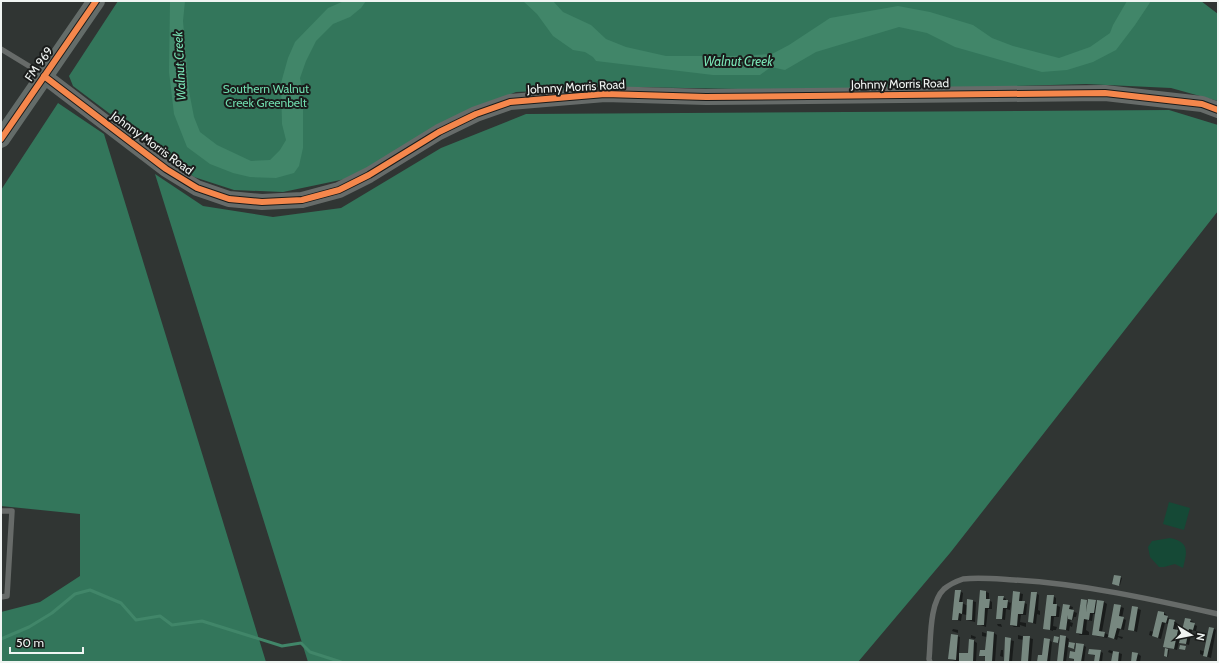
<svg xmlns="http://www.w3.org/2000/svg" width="1219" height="663" viewBox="0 0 1219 663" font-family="Cabin,sans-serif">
<rect width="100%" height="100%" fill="#303533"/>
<path fill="#154936" d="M1169 502 1190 508 1184 530 1163 524Z
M1170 538C1190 542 1187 552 1183 568L1175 564 1164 567H1159L1150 557 1148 547 1152 541Z"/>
<path fill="#33765b" d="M118 1H1201L1218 14V101L1171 88 1086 84 848 91 631 87 516 92 471 110 350 178 283 192 234 190 194 177 73 86 69 76Z
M58 103 104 134 266 662H1V612L40 602 80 576V514L1 506V190Z
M1169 110 1218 125V211L950 553 858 662H308L155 174 203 206 273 217 341 208 441 148 526 114Z"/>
<path fill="#418669" d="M170 1H185L183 21 189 91 194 117 200 132 217 145 251 161 270 160 280 150 286 140 282 124 281 83 288 58 295 42 328 8 344 1H366L361 8 350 17 333 24 316 41 306 61 300 78 303 95V148L299 166 294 173 276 178 250 177 233 173 210 164 187 147 174 114 169 72Z
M523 1H553L563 12 591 25 606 39 626 47 666 56H732L772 54 789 45 830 18 898 6 930 12 973 25 992 38 1013 46 1059 58 1090 47 1110 33 1113 25 1127 1H1151L1135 25 1116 50 1093 62 1067 70 1042 72 955 47 927 33 899 27 816 52 785 70 771 67 760 75H713L596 61 593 57 585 52 573 50 553 36 537 14Z"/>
<path fill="#0007" d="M1120 577 1122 578 1120 585H1114Z
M960 591 963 593 962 603 968 606V600L976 602 975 622 967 620V615L962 614 961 621 953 619Z
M986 592 989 593V600L992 602V609H988L986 627 978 624Z
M1014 592 1023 594 1022 602 1027 604 1026 615H1021L1020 622 1026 623V627L1020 625V627H1014L1011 625Z
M1036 593 1039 595 1038 610 1040 611V615L1037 614 1036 624 1029 622Z
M1053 596 1056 598V605L1060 607 1059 617H1054L1053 626 1057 627 1056 630H1053V631L1044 628Z
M1003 597 1006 599V601L1011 603 1010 610 1006 609 1005 620 997 618Z
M1081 600 1104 602 1107 604 1102 632 1109 635 1115 605 1124 608 1122 618 1126 620 1124 630 1120 629 1118 636 1123 637 1122 639 1118 637 1117 640 1108 636 1107 638 1096 636 1093 634 1096 614H1093L1092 621 1087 620 1086 630 1089 632V635H1080L1077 633Z
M1070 606 1073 607 1072 611 1077 613 1076 617H1074L1073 620H1071L1070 622 1073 623 1072 627 1070 626 1069 631 1060 628Z
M1133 607 1141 610 1137 632 1129 629Z
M1164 613 1167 615V617L1170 619V620L1177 623 1176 630 1182 633 1185 619 1194 622 1193 624 1197 626 1196 631 1192 630 1189 645 1179 642 1177 650 1164 646 1169 624 1165 623 1161 639 1149 635 1150 631 1154 632Z
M997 624H1001L1002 627 998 626Z
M1213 628 1216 630 1211 658 1200 654V650L1205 652Z
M953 629 958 630V633L952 631Z
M982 632 988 634 994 633 997 635 995 662H986V657L980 655 986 651 987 637 982 636Z
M971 635 976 637 975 639 971 638Z
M1018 635 1033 639 1031 662H1022L1024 640 1018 639Z
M957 636 960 637 959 654 969 655 974 641 977 643 976 662H960L949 659Z
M1066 637 1069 639 1068 643 1077 645H1083L1086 647 1084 662H1075V660L1070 658 1076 653 1077 649 1068 646 1066 662H1058L1060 643 1056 642 1058 638 1061 639Z
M1006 639 1014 641 1012 662H1005Z
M1049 640 1052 642 1050 662H1038L1043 656Z
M1166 649 1169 650 1168 657 1166 656Z
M1001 650H1003V657L1000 656Z
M1109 650 1122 654 1121 662H1112L1113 654 1108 652Z
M1100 651 1103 653 1102 662H1095L1096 656 1089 653Z
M1138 654 1141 656 1140 662H1132Z"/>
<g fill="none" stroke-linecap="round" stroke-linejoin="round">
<path stroke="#418669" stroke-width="3" d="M1 639 29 627 52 613 75 594 90 590 121 603 136 620 160 616 172 625 202 621 282 646 301 643 310 652 341 662"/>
</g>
<path fill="#778880" d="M1114 575 1121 576 1119 586 1112 584Z
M955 590H961L959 602H963L962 614 959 613 958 620H952Z
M980 590 986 591V599H990L989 608H985L984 625H977Z
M1013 591 1020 592 1019 601H1025L1023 614H1018L1017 626 1010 625Z
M1031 592H1037L1033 623 1028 622Z
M1047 595H1054L1053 604H1057L1056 616H1051L1050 630 1043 629Z
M998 596H1004L1003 600H1008L1007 608H1003L1002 619H996Z
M967 599 973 600 972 620H966Z
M1081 599 1087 600 1086 612 1088 599 1096 600 1094 613H1090L1089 620 1084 619 1082 634 1076 633Z
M1097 600 1104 601 1099 631 1105 632 1104 637 1092 635Z
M1063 604 1070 605 1069 609 1074 610 1072 620 1068 619V615L1066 630 1059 629Z
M1114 604 1121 605 1119 616 1124 617 1121 629 1117 628 1114 639 1108 637Z
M1132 606 1138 607 1134 631 1128 630Z
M1158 611 1164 612V615L1168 616 1166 623 1162 622 1158 638 1152 636Z
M1185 618 1191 619 1190 622 1195 623 1193 630 1189 629 1186 644 1179 643Z
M1169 619 1175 620 1173 629 1178 630 1174 649 1163 647Z
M1209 627 1214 628 1207 657 1203 656Z
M987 631 994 632 992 662H985V656H979L980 650H985Z
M951 634 958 635 956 660 948 659Z
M1060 635 1066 636 1063 662H1057Z
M1023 636H1030L1028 662H1021Z
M1054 636 1059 637 1058 643 1053 642Z
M1005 637 1011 638 1009 662H1004Z
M1044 638 1050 639 1047 662H1037L1038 655H1042Z
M969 639 974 640 973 662H959V653H968Z
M1069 642 1075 643 1074 649 1068 647Z
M1076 643 1084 644 1081 662H1074V659L1069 658 1070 651 1075 652Z
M1180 645 1186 646 1185 650 1179 649Z
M1165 648 1168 649 1167 657 1164 656Z
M1089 649 1101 650 1099 662H1094L1095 655 1088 654Z
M1113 651 1119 652 1118 662H1111Z
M1132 652 1138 653 1136 662H1131Z"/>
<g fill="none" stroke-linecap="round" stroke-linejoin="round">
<path stroke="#676b69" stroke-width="5.5" d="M1 49 42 74
M1 511H12L7 596 1 597
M930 662 929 659C931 640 929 603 944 589 949 585 957 581 963 579 980 577 997 579 1014 580 1083 584 1151 599 1218 614"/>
<path stroke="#666b69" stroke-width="16" d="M44 76 166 169 197 188 229 199 262 202 302 200 339 190 369 175 439 132 476 114 510 102 605 94 706 97 1105 93 1202 104 1218 110"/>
<path stroke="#646c69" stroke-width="18" d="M1 139 96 1"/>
<g stroke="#1a1c1b" stroke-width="8">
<path id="cycleway" d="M44 76 166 169 197 188 229 199 262 202 302 200 339 190 369 175 439 132 476 114 510 102 605 94 706 97 1105 93 1202 104 1218 110
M1 139 96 1"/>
</g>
<use href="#cycleway" stroke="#f5874c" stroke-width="6"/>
</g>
<g text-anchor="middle" stroke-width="4" stroke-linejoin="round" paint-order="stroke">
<g font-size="12" fill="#f0f4f2" stroke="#1a1c1b">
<text transform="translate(39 64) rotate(-55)" y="4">FM 969</text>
<text transform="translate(900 84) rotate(-1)" y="4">Johnny Morris Road</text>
<text transform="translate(576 87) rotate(-3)" y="4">Johnny Morris Road</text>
<text transform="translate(152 143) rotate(36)" y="4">Johnny Morris Road</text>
</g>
<g font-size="12" fill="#6fdaac" stroke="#1a1c1b">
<text x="266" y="93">Southern Walnut<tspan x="266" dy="14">Creek Greenbelt</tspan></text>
</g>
<g font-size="13" font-style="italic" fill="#79e3b5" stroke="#1a1c1b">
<text x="738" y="66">Walnut Creek</text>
<text transform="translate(179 66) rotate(-93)" y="5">Walnut Creek</text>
</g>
</g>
<rect width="1219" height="663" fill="none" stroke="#f0f4f2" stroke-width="4"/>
<g transform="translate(1191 635) rotate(100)" stroke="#1a1c1b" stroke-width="3" paint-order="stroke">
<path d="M0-3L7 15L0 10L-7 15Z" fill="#f0f4f2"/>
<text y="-6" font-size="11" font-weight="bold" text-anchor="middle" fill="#f0f4f2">N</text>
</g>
<path d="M10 647v6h73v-6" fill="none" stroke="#f0f4f2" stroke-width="2"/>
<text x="16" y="647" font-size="12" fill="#f0f4f2" stroke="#1a1c1b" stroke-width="3" paint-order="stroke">50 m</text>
</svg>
